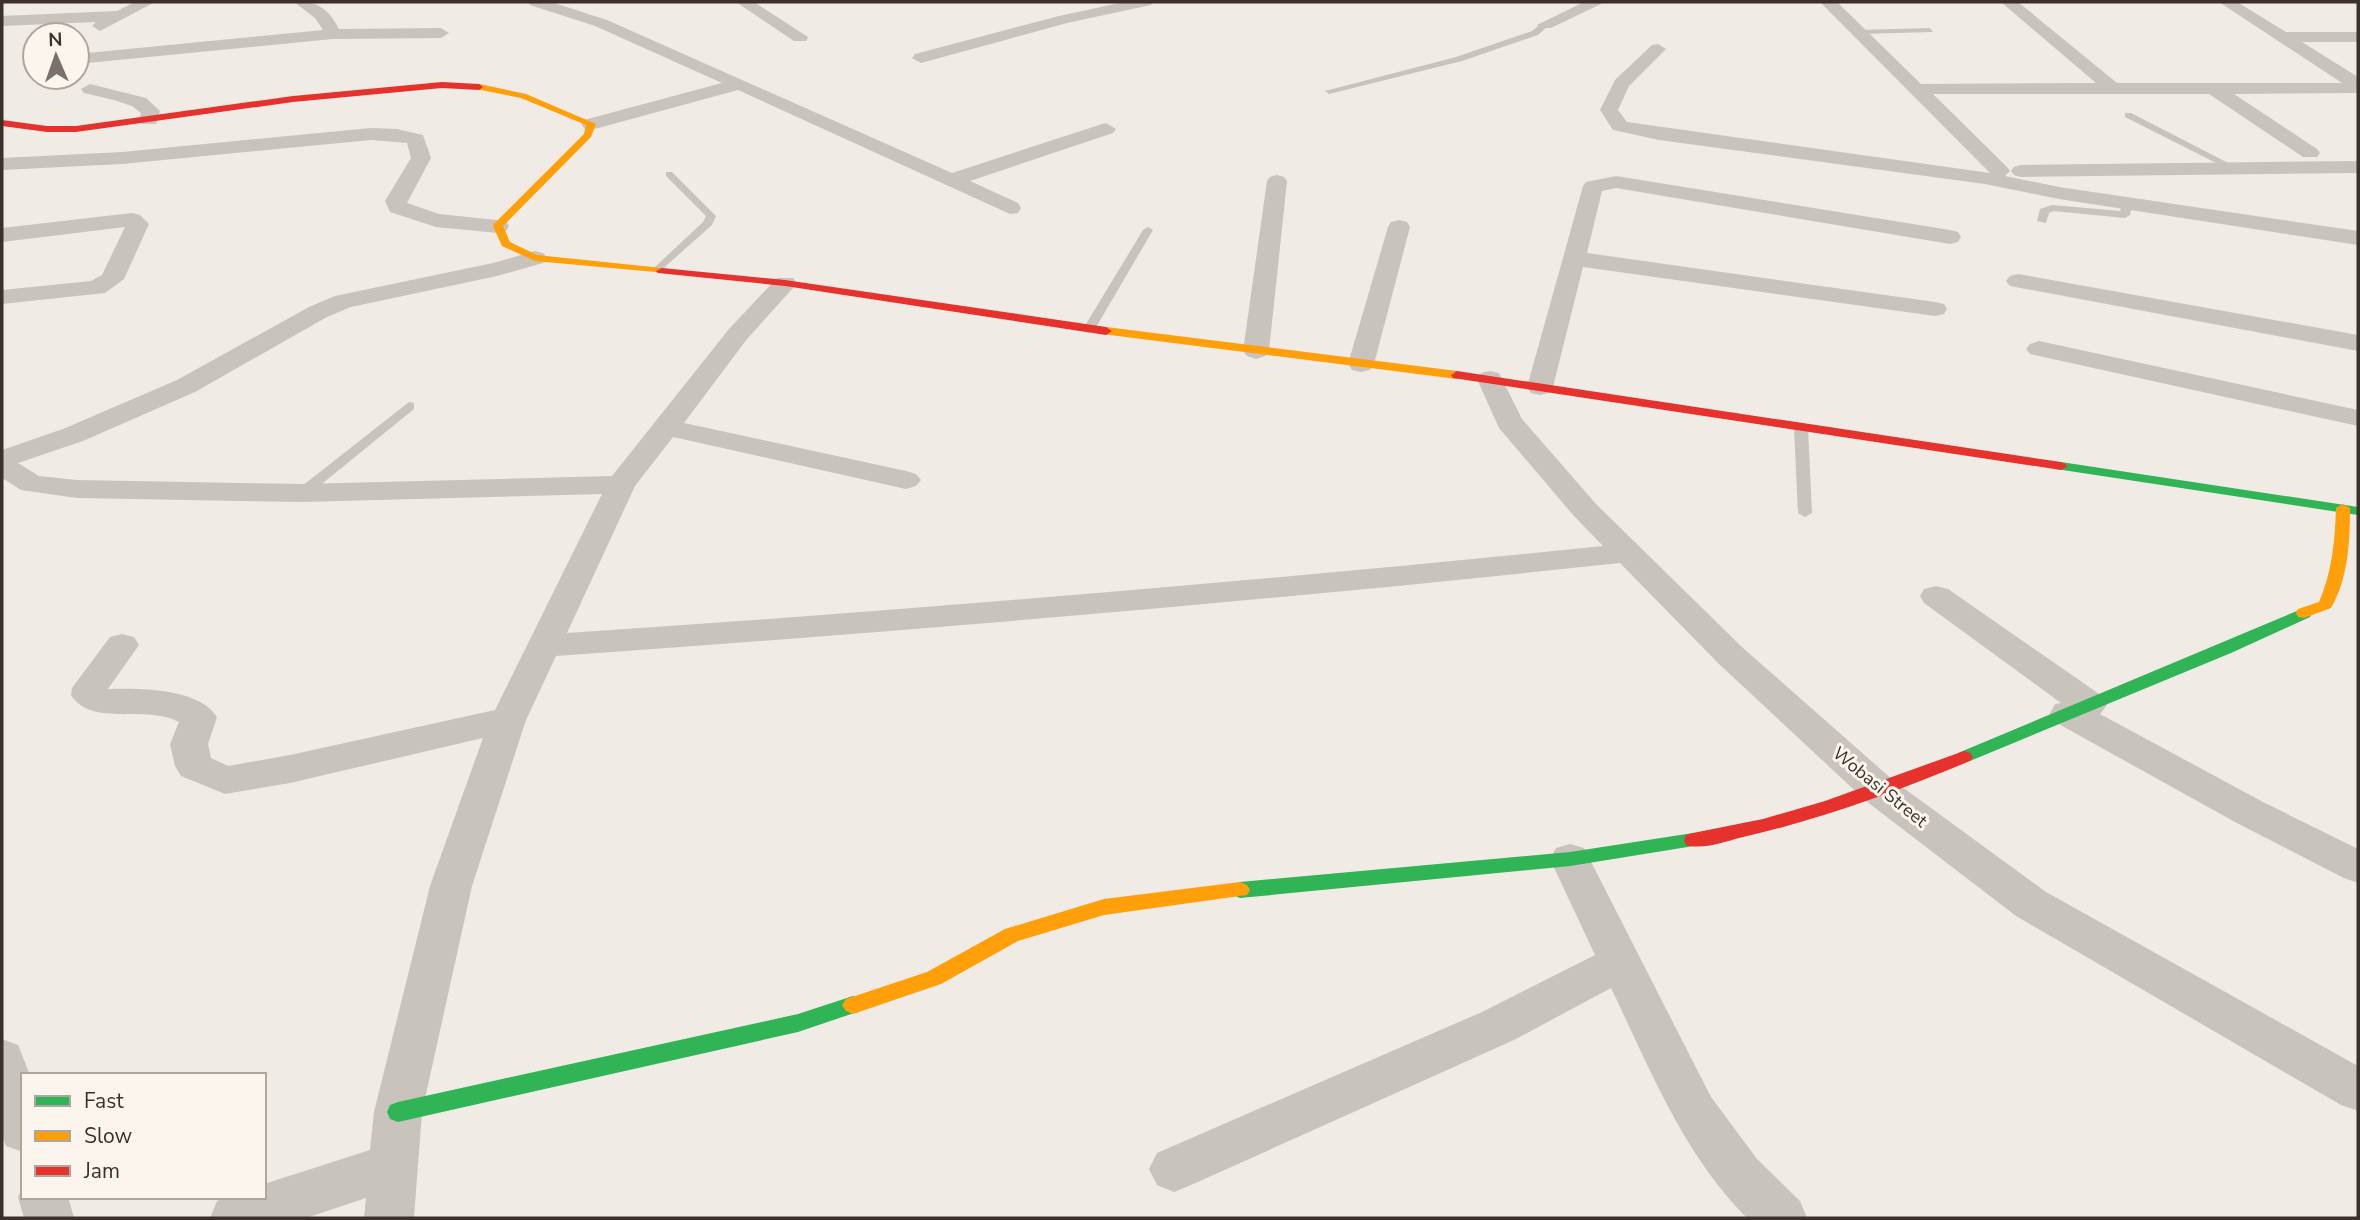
<svg xmlns="http://www.w3.org/2000/svg" width="2360" height="1220" viewBox="0 0 2360 1220" font-family="'Nunito Sans',sans-serif">
<rect width="100%" height="100%" fill="#f0ebe5"/>
<g fill="none" stroke-linecap="round" stroke-linejoin="round">
<path fill="#c9c3be" fill-rule="evenodd" d="M1542 23 1549 25 1538 35 1462 61 1329 94 1325 91 1456 57 1532 31Z
M1930 28 1933 32 1860 34 1856 32 1860 30Z
M2125 113H2131L2238 168 2230 170 2125 117Z
M666 172H672L716 216 712 225 659 272 653 269 655 267 703 222 706 216 666 176Z
M2127 200 2132 203 2130 215 2125 218 2053 211 2049 213 2046 223 2037 221 2040 209 2052 205 2120 211 2122 203Z
M1148 227 1153 230 1095 329 1089 333 1085 332 1083 329 1143 230Z
M409 402 414 403V409L307 496H297L295 493 297 490Z
M1801 424 1808 428 1812 513 1805 517 1798 513 1794 428Z"/>
<path fill="#c9c3be" fill-rule="evenodd" d="M135 2H155L100 31 92 26 96 22 2 26V16L117 11Z
M294 2C318 1 328 8 339 29L441 28 449 33 441 38 333 39 77 64V54L323 30 315 18Z
M528 2H551L607 20 952 173 1099 125 1106 123 1116 129 1113 133 970 181 1018 203 1021 208 1018 213 1010 214 738 90 591 130 584 128 581 124 584 120 722 83 595 26 530 5Z
M736 2H754L808 37 806 41H794Z
M1124 2H1153L1151 5 1067 23 921 63 912 58 915 54 1059 16Z
M1584 2H1605L1551 28H1539L1537 25Z
M1820 2H1837L1921 84 2096 83 2001 2H2018L2117 83H2342L2219 2H2237L2286 32H2358V42H2302L2358 77V93L2234 94 2317 149 2320 153 2317 157H2303L2209 94H1933L2007 167 2010 171 2005 176 2059 187 2358 231V245L2059 199 1985 184 1659 140 1613 130 1600 110 1615 80 1652 45 1658 44 1666 49 1629 86 1618 110 1627 122 1990 173Z
M90 84 146 98 160 111 156 124H142L139 120 141 113 132 106 114 100 84 93 81 89Z
M371 128 397 129 423 135 431 158 407 203 439 214 506 221 509 226 506 231 498 233 436 227 390 212 385 201 411 158 407 143 371 140 122 164 2 170V158L122 152Z
M2358 161V173L2021 177 2014 175 2011 171 2014 167 2021 165Z
M1277 175 1284 177 1287 181 1269 351 1265 356 1256 359 1247 356 1243 351 1267 181 1270 177Z
M1616 176 1950 230 1958 232 1961 237 1958 242 1950 244 1616 188 1602 191 1587 253 1935 302 1944 304 1947 309 1944 314 1935 316 1583 267 1553 387 1549 393 1540 395 1531 393 1527 387 1583 186 1586 182Z
M132 213 140 215 149 224 124 279 105 293 2 304V290L91 281 102 275 125 227 2 242V228Z
M1399 220 1407 222 1410 227 1374 364 1370 370 1361 372 1352 370 1348 364 1388 227 1391 222Z
M535 251 543 253 547 258 543 263 497 276 351 307 327 317 195 392 83 441 18 463 39 476 77 480 302 484 612 476 729 329 777 278H793L797 283 793 288 747 339 684 423 906 471 916 474 921 480 916 486 906 489 673 437 635 486 567 633C913 610 1258 581 1603 546L1574 516 1499 428 1477 379 1481 373 1490 371 1499 373 1522 419 1596 504 1743 648 1894 781 2046 892 2358 1066V1111L2341 1105 2016 916 1866 801 1719 664 1620 563C1266 601 911 631 556 656L526 720 472 886 422 1112 414 1218H364L366 1198 306 1218H210L217 1201 226 1197H264V1184L370 1150 374 1112 430 886 483 738 290 783 225 794 181 776 175 766 170 744 179 722C146 704 92 728 71 695L72 688 110 637 122 634 134 637 139 645 108 689C139 688 199 688 217 717L208 744 211 758 228 766 290 755 495 710 602 494 302 502 77 498 21 490 2 478V450L63 429 177 380 309 307 335 296 493 263Z
M2018 274 2358 335V351L2010 286 2006 281 2010 276Z
M2039 341 2358 410V426L2030 354 2026 349 2030 344Z
M1936 586 1948 589 2102 696 2107 705 2100 714 2263 802 2358 849V883L2344 878 2235 822 2055 722 2050 713 2055 704 2061 703 1924 603 1920 596 1924 589Z
M1570 844 1584 848 1711 1097 1757 1159 1800 1201 1807 1218H1747C1683 1154 1650 1069 1611 988L1514 1040 1191 1185 1174 1192 1157 1185 1149 1169 1157 1153 1482 1012 1595 955 1550 859 1556 848Z
M2 1039 18 1045 30 1075H23V1152L6 1146 2 1136Z
M23 1186V1197H68L74 1218H24L18 1197Z"/>
<path fill="#30b455" fill-rule="evenodd" d="M2061 462 2358 507V515L2056 469 2054 466 2056 463Z
M2304 608 2310 609 2312 613 2310 617 2231 653 1970 761H1958L1955 757 1958 753Z
M1693 833 1700 835 1702 840 1700 845 1570 866 1240 898 1233 895 1230 890 1233 885 1240 882 1570 852Z
M853 996 860 999 864 1005 860 1011 798 1032 398 1122 390 1119 387 1112 390 1105 398 1102 798 1014Z"/>
<path fill="#ff9f0a" fill-rule="evenodd" d="M479 84 526 94 596 124 591 137 503 226 510 242 537 255 662 268 668 271 666 273 535 261 502 246 493 226 494 224 584 134 586 125 521 98 476 89V85Z
M1106 327 1457 371 1463 375 1457 379 1102 334V328Z
M2343 504 2350 508C2350 542 2348 579 2331 608L2304 618 2298 617 2296 613 2298 609 2319 602C2332 572 2335 541 2336 508Z
M1240 882 1247 885 1250 890 1247 895 1104 915 1018 941 941 984 853 1014 846 1011 842 1005 846 999 927 972 1005 929 1104 899Z"/>
<path fill="#e5322d" fill-rule="evenodd" d="M442 82 479 84 483 87 479 90 442 88 293 102 76 132H47L2 126V120L47 126H76L293 96Z
M662 268 785 280 1106 327 1112 331 1106 335 785 286 658 273 656 271Z
M1457 371 2061 462 2068 466 2061 470 1453 378 1451 375Z
M1964 751 1970 753 1973 757 1970 761C1895 792 1819 820 1739 838 1724 842 1702 850 1686 845L1684 840 1686 835 1693 833 1763 819 1825 801Z"/>
</g>
<g text-anchor="middle" stroke-width="6" stroke-linejoin="round" paint-order="stroke">
<g font-size="18" fill="#3b302b" stroke="#fbf5ee">
<text transform="translate(1880 787) rotate(39)" y="6">Wobasi Street</text>
</g>
</g>
<rect width="2360" height="1220" fill="none" stroke="#3b302b" stroke-width="7"/>
<rect x="21" y="1073" width="245" height="126" fill="#fbf5ee" stroke="#aea6a0" stroke-width="2"/>
<rect x="35" y="1096" width="35" height="10" fill="#30b455" stroke="#aea6a0" stroke-width="2"/>
<text x="84" y="1108" font-size="21" fill="#3b302b">Fast</text>
<rect x="35" y="1131" width="35" height="10" fill="#ff9f0a" stroke="#aea6a0" stroke-width="2"/>
<text x="84" y="1143" font-size="21" fill="#3b302b">Slow</text>
<rect x="35" y="1166" width="35" height="10" fill="#e5322d" stroke="#aea6a0" stroke-width="2"/>
<text x="84" y="1178" font-size="21" fill="#3b302b">Jam</text>
<g transform="translate(56 56) rotate(358)"><circle r="33" fill="#fbf5ee" stroke="#aea6a0" stroke-width="2"/>
<path d="M0-5L12 26L0 18L-12 26Z" fill="#7a716c"/>
<text y="-10" font-size="19" font-weight="bold" text-anchor="middle" fill="#3b302b">N</text>
</g>
</svg>
